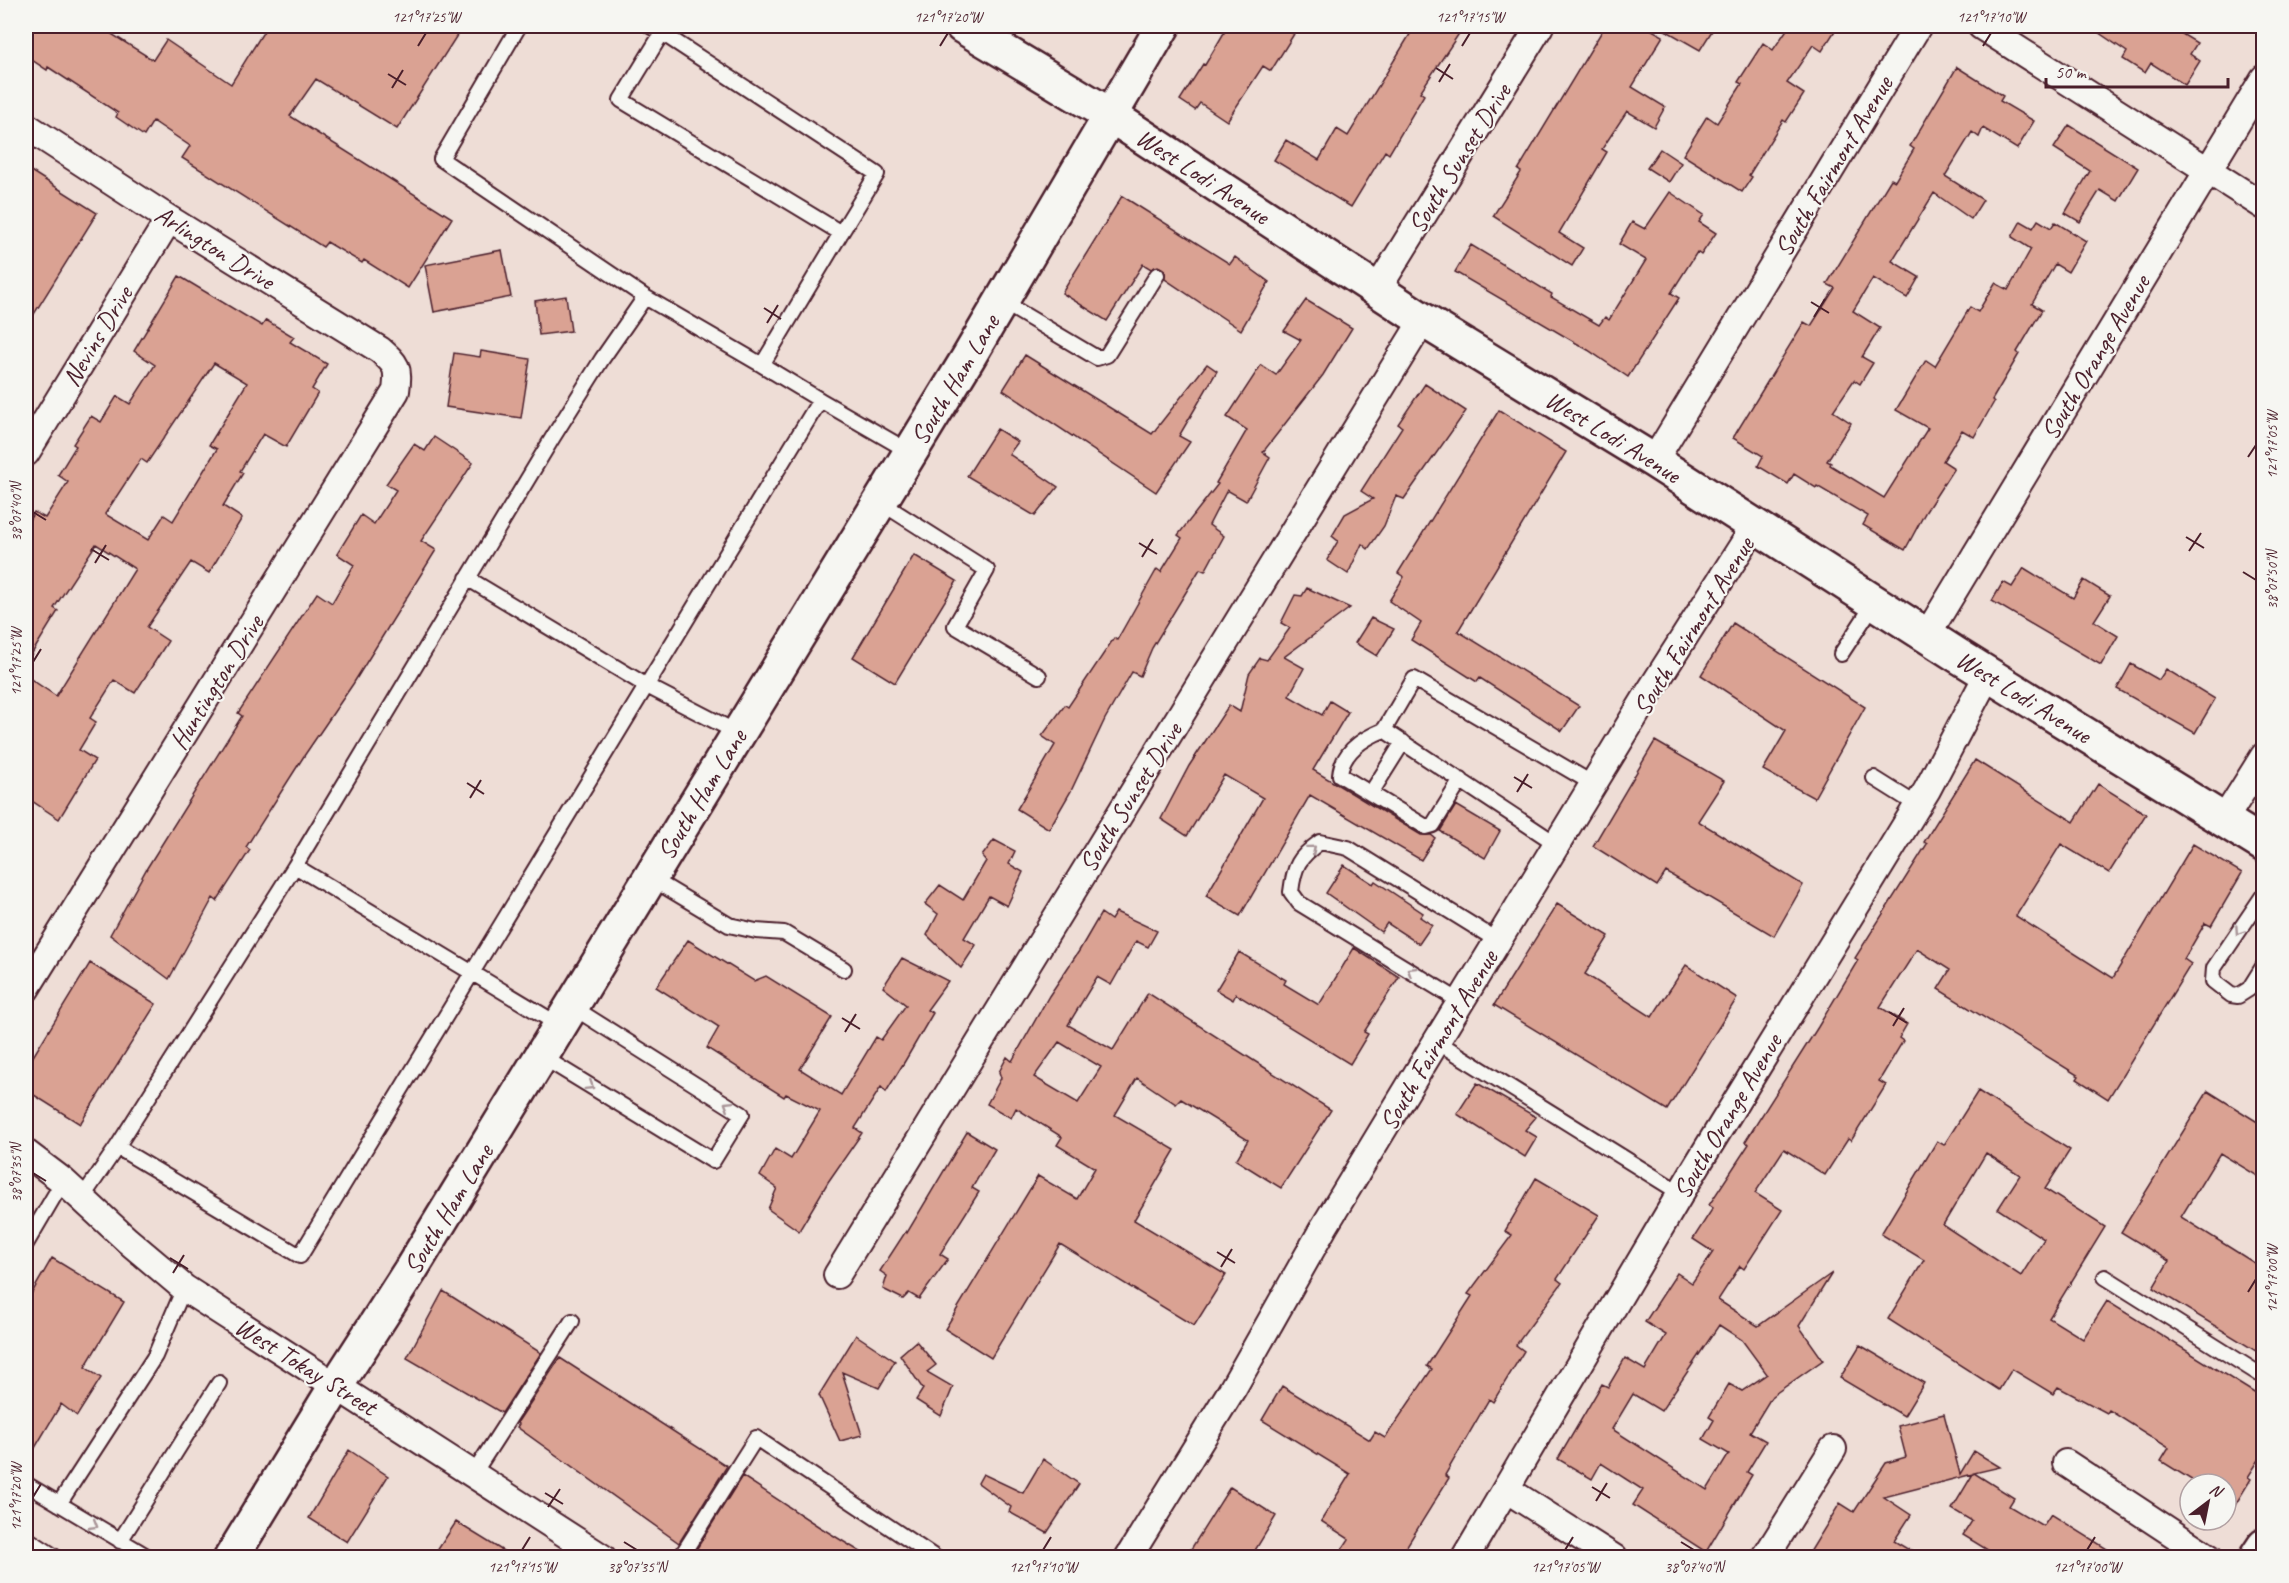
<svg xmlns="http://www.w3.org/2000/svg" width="2289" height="1583" viewBox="0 0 2289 1583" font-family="Caveat,sans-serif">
<rect width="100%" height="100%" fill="#eeddd6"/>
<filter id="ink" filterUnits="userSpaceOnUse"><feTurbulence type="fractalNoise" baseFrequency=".0167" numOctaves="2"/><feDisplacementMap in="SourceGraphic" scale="12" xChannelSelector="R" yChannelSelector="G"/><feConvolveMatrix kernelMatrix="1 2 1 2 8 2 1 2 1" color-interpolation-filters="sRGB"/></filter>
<g filter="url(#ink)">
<path fill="#daa293" stroke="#4a1f2b" stroke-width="1.5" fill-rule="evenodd" d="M26 26H99L153 60 166 40 231 84 267 26H463L397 129 316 79 290 116 452 218 408 288 364 260 362 263 327 242 323 247 182 158 190 146 153 121 144 136 116 117 118 113 48 67 47 70 26 56Z
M1228 26H1280L1294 34 1271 71 1263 66 1227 121 1200 103 1195 110 1180 100 1203 64 1205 65Z
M1415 26H1464L1420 92 1424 95 1389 154 1385 151 1351 207 1274 160 1286 140 1319 160 1337 129 1348 136Z
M1605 26H1645L1663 36 1632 87 1665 107 1654 127 1627 111 1602 149 1607 152 1559 233 1583 248 1572 266 1493 216 1521 172 1518 170Z
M1658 26H1715L1700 50Z
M1784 26H1838L1822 51 1813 45 1787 83 1804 94 1786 122 1783 120 1749 175 1752 177 1742 192 1683 155 1707 116 1717 123 1742 84 1738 82 1763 43 1773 50 1788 28Z
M2089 26H2169L2197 43 2190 54 2200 61 2185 85 2151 63 2145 73 2123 59 2127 52Z
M1957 67 2003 96 2000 101 2034 121 2017 149 1983 128 1979 137 1972 132 1945 176 1983 200 1971 219 1934 193 1892 261 1919 277 1907 298 1873 278 1853 311 1880 328 1862 357 1873 363 1860 384 1854 380 1833 411 1851 423 1827 461 1831 463 1830 465 1884 498 1928 428 1896 410 1926 360 1935 366 1970 307 1978 312 1995 283 2008 290 2031 249 2012 237 2021 221 2033 228 2038 220 2051 228 2055 222 2086 241 2068 272 2055 264 2032 304 2042 310 2017 352 2019 354 1992 400 1994 402 1974 437 1962 430 1943 461 1954 468 1925 513 1905 550 1863 525 1868 516 1817 486 1816 488 1794 474 1788 484 1758 466 1763 456 1733 438 1804 322 1811 326 1835 288 1827 284 1891 179 1895 181 1914 149 1910 146Z
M2069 125 2138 168 2118 201 2100 190 2080 222 2065 213 2090 171 2054 148Z
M1660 149 1681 163 1669 182 1647 168Z
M26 168 97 213 26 327Z
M1670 192 1704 215 1699 222 1716 233 1701 255 1697 252 1671 293 1679 298 1628 377 1588 350 1455 272 1471 245 1552 294 1551 297 1599 325 1605 317 1609 320 1646 260 1619 244 1632 222 1645 229Z
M1122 196 1230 264 1235 257 1269 282 1241 330 1165 279V270L1158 266 1151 269 1143 264 1107 321 1062 293Z
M502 250 511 297 434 312 425 265Z
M179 276 262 326 266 320 294 337 290 342 327 364 312 389 318 393 286 447 263 434 240 471 243 473 223 506 242 518 209 573 191 562 147 627 168 641 135 693 114 680 90 718 96 722 79 750 95 760 59 819 26 797V676L56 696 135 569 96 544 54 608 58 611 26 663V525L34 512 45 518 68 482 58 475 76 446 73 444 91 416 101 422 117 396 130 404 155 365 134 351ZM214 363 247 383 209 445 217 449 173 521 164 515 148 540 105 514 141 459 147 463Z
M566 296 571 331 539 335 535 301Z
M1306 300 1352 328 1323 375 1263 452 1270 457 1246 501 1227 490 1209 525 1224 536 1205 571 1200 569 1152 648 1140 676 1132 672 1105 719 1071 791 1049 829 1017 809 1055 745 1042 736 1065 705 1068 707 1114 638 1117 640 1157 569 1161 572 1182 538 1178 535 1218 484 1216 483 1247 430 1227 417 1261 365 1276 375 1301 340 1284 331Z
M481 351 530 359 521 418 446 407 454 353 480 357Z
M1025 355 1152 434 1207 364 1217 371 1179 436 1190 442 1156 492 1003 390Z
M1425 384 1466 411 1404 499 1396 496 1384 526 1368 549 1362 544 1348 574 1327 560 1338 541 1332 536 1345 514 1373 499 1361 491 1402 427 1398 424Z
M1499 410 1566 452 1458 631 1579 706 1562 731 1480 678 1477 682 1411 640 1421 623 1389 601 1404 577 1398 573Z
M997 429 1018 442 1009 454 1058 487 1035 516 967 476Z
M434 437 473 463 421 541 436 550 353 684 304 756 246 847 250 850 217 901 213 898 169 979 110 935 147 868 242 716 238 713 317 593 332 603 354 565 337 554 361 515 374 524 396 490 386 484 414 444 425 451Z
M914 555 957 581 895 683 853 657Z
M2024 568 2073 598 2084 580 2110 596 2094 621 2118 636 2101 665 1992 601 2003 582 2012 587Z
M1307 588 1350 608 1284 657 1304 668 1289 696 1322 715 1330 701 1348 712 1313 770 1421 835H1431L1435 838 1421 860 1310 795 1240 916 1206 896 1263 798 1224 775 1187 836 1161 819 1189 766 1229 705 1240 712 1249 674 1260 658 1267 660 1290 628 1281 623 1295 595 1302 596Z
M1371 618 1394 629 1377 656 1355 643Z
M1733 623 1865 707 1814 798 1763 770 1786 731 1701 675Z
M2131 664 2159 680 2166 669 2215 699 2195 733 2117 689Z
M1655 741 1724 781 1698 821 1803 885 1774 936 1666 872 1657 886 1593 846Z
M1975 760 2074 822 2098 784 2146 814 2109 873 2061 844 2016 916 2113 978 2193 844 2242 873 2211 926 2205 923 2184 959 2191 964 2108 1099 2077 1079 2079 1076 1938 989 1950 970 1917 949 1880 1007 1907 1024 1899 1038 1903 1041 1879 1081 1886 1085 1851 1141 1848 1139 1825 1175 1784 1149 1755 1193 1782 1210 1744 1269 1740 1266 1718 1300 1758 1326 1832 1273 1799 1326 1823 1360 1772 1396 1750 1432 1766 1441 1747 1472 1752 1475 1706 1552 1633 1505 1643 1490 1601 1463 1592 1479 1558 1459 1602 1384 1608 1387 1625 1358 1645 1370 1666 1335 1645 1322 1677 1273 1692 1283 1713 1252 1693 1239 1713 1208 1709 1205 1749 1144 1745 1142 1818 1027 1858 960 1855 958 1927 844 1924 842ZM1719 1325 1742 1340 1767 1374 1742 1391 1729 1384 1709 1417 1714 1420 1703 1439 1729 1454 1707 1490 1612 1429 1633 1394 1661 1411Z
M1456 805 1500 831 1485 858 1440 831Z
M994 840 1015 851 1009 864 1023 872 1007 906 989 896 964 938 976 945 961 968 927 935 938 914 925 904 940 885 963 900 986 861 982 856Z
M1344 865 1373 884 1375 881 1423 913 1420 917 1432 925 1419 944 1387 923 1381 932 1326 893Z
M1557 904 1609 936 1585 974 1652 1017 1686 965 1737 998 1667 1110 1494 1005Z
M1116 912 1157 931 1148 947 1136 941 1111 985 1097 977 1068 1025 1113 1050 1148 993 1331 1110 1281 1188 1236 1160 1248 1140 1181 1099 1176 1104 1137 1078 1115 1115 1175 1150 1134 1220 1226 1275 1194 1326 1060 1244 991 1358 945 1329 1038 1176 1077 1199 1095 1168 1057 1145 1062 1137 1016 1108 1011 1118 987 1104 1001 1078 999 1072 1007 1057 1012 1061 1049 996 1079 951 1101 913 1111 920ZM1059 1042 1101 1067 1078 1103 1034 1077Z
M688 940 754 981 766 976 832 1017 800 1069 841 1095 876 1037 881 1040 906 1005 883 987 902 958 948 981 927 1010 933 1013 905 1061 886 1092 881 1087 855 1128 862 1133 828 1182 799 1231 768 1209 777 1188 760 1176 775 1149 791 1159 820 1111 786 1094 784 1097 707 1048 719 1027 656 987Z
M1354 948 1399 977 1364 1032 1368 1034 1350 1064 1236 994 1233 1000 1216 990 1239 952 1286 980 1284 984 1319 1005Z
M90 963 156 1004 80 1124 26 1090V1068Z
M1477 1083 1536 1117 1525 1130 1537 1137 1525 1157 1457 1114Z
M1978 1091 2070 1150 2045 1189 2105 1227 2049 1318 2083 1339 2107 1301 2264 1399V1452L2248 1477 2251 1479 2226 1520V1484H2198L2161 1461 2169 1448 2109 1410 2107 1413 2058 1387 2053 1394 2012 1369 1999 1390 1888 1319 1924 1260 1881 1234 1937 1141 1944 1145ZM1986 1153 2020 1175 1998 1209 2044 1239 2021 1276 1943 1225Z
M2208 1091 2264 1126V1180L2220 1153 2181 1217 2264 1269V1356L2153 1288 2169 1261 2121 1232Z
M967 1132 995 1149 972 1188 979 1192 940 1254 948 1259 919 1299 909 1293 903 1299 883 1289 887 1276 880 1271 906 1231 907 1233Z
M1536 1178 1599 1215 1557 1279 1562 1283 1516 1345 1524 1351 1493 1402 1489 1399 1445 1475 1449 1478 1400 1557H1337L1349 1539 1321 1521 1350 1474 1262 1420 1282 1386 1370 1440 1375 1432 1385 1438 1432 1369 1427 1366 1472 1296 1468 1294 1512 1235 1505 1231Z
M52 1258 124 1302 85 1367 101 1378 77 1416 61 1404 26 1463V1303Z
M443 1291 541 1353 502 1413 407 1358Z
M856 1335 895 1361 879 1388 842 1372 862 1435 840 1441 819 1395Z
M916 1341 936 1365 927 1372 953 1387 941 1416 916 1400 923 1389 900 1355Z
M1860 1345 1924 1383 1904 1416 1840 1378Z
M560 1358 727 1466 679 1543 517 1427 519 1424 517 1423Z
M1944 1414 1960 1474 1974 1451 2000 1467 1974 1473 2014 1498 2009 1506 2043 1526 2051 1514 2120 1557H1999L1963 1535 1972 1521 1952 1509 1973 1474 1884 1497 1911 1515 1894 1541 1921 1557H1868L1856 1550 1851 1557H1807L1840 1503 1854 1512 1886 1463 1906 1457 1898 1426Z
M349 1450 388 1476 347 1542 309 1518Z
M1043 1459 1079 1484 1047 1533 1009 1512 1011 1507 978 1483 983 1474 1023 1493Z
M742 1476 818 1526 869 1557H701L694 1553Z
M1230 1487 1276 1516 1251 1557H1186Z
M456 1522 513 1557H433Z"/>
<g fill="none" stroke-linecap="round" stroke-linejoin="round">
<g stroke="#4a1f2b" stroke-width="18">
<path id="service" d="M519 26 441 159 645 297 602 359 553 437 295 866 559 1025
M662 33 877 174 841 233
M645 297 762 365
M1001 301 1097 358 1107 355 1157 275
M820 400 910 452
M880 502 987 570 955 626 1039 676
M467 578 647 686 738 733
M1841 654 1875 602
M1384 730C1364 738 1342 751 1340 775L1426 827 1433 825 1461 780
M1874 778 1917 805
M1371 793 1403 742
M1558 845 1384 730 1414 679 1595 785
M295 866 117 1147 300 1256 820 400 762 365 841 233 621 100 662 33 650 26
M649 877 729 925 756 931 784 933 844 969
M2264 894 2214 968 2213 981 2231 995 2238 996 2249 989 2264 965
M1461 1002 1299 903 1291 892C1294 866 1299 857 1320 842L1348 848 1498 941
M1436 1041 1680 1193
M541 1056 713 1161 742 1114 571 1006
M82 1198 117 1147
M26 1244 63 1181
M2105 1277 2264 1377
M474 1473 572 1321
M26 1484 150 1558
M59 1504 155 1356 184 1288
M26 1538 57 1558
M120 1541 219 1383
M680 1558 756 1438 936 1558"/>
</g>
<g stroke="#4a1f2b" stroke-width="30">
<path id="minor" d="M1981 26 2264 206
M26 126 169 219 380 350C397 365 399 367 396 391L26 989
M1377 290 1540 26
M26 453 169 219
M1654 461 1918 26
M1927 635 2264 78
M2224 820 2264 756
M26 1153 63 1181 127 1240 184 1288 603 1558
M837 1275 1423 320
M2066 1463 2210 1558
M1506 1489 1614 1558
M1128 1558 1233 1388 1324 1227 1430 1052 1650 691 1755 526
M1465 1558 1696 1167 1927 790 1988 674
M1765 1558 1833 1449"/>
</g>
<g stroke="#4a1f2b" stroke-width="38">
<path id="tertiary" d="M2256 1558 2264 1546"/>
</g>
<g stroke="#4a1f2b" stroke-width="38">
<g id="secondary">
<path id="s1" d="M962 26 1110 115 1423 320 1654 461 1957 655 2264 845"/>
<path id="s2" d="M231 1558 336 1386 410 1271 968 358 1163 26"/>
</g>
</g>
<use href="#service" stroke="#f6f6f2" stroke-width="14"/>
<use href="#minor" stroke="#f6f6f2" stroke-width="26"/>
<use href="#tertiary" stroke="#f6f6f2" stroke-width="33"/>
<use href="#secondary" stroke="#f6f6f2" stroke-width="33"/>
</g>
<defs><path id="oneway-chevron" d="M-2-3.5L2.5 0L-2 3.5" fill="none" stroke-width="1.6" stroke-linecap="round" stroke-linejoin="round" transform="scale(1.5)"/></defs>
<g stroke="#a99598">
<use href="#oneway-chevron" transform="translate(1312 849) rotate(-40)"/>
<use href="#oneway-chevron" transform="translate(2239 931) rotate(124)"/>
<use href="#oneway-chevron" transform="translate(1411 971) rotate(-148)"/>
<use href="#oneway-chevron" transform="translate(590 1086) rotate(32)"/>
<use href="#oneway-chevron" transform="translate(728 1105) rotate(-148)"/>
<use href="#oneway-chevron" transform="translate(94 1525) rotate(31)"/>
</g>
</g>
<path fill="none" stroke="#4a1f2b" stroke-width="2" d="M418 46 426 33M940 46 948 33M1462 46 1470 33M1983 46 1991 33M1436 68 1453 79M388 74 406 85M1439 82 1450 64M392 88 403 70M1811 302 1829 313M764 308 781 319M1814 317 1825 299M767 323 778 305M2248 457 2256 445M33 512 46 520M2186 537 2204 548M1139 543 1157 554M91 549 109 560M2189 551 2201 533M1142 557 1153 539M95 563 106 545M2243 572 2256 580M33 662 41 649M1514 777 1532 788M467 783 484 794M1517 792 1528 774M470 798 481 780M1889 1012 1907 1023M842 1018 860 1029M1893 1026 1904 1008M845 1032 856 1014M33 1173 46 1181M1217 1252 1235 1263M170 1258 188 1269M1221 1267 1232 1249M173 1273 184 1255M2248 1292 2256 1279M1592 1487 1610 1498M545 1493 563 1504M33 1497 41 1484M1596 1501 1607 1483M548 1507 560 1489M624 1542 637 1550M1681 1542 1694 1550M522 1550 530 1537M1043 1550 1051 1537M1565 1550 1573 1537M2087 1550 2095 1537"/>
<g text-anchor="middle" stroke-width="4.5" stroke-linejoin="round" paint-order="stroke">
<g font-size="26" fill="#4a1f2b" stroke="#f6f6f2">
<text transform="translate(1459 158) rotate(-58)" y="9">South Sunset Drive</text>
<text transform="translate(1833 166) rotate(-59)" y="9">South Fairmont Avenue</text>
<text dy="9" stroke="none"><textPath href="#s1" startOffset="284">West Lodi Avenue</textPath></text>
<text transform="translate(215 247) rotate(32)" y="9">Arlington Drive</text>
<text transform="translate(97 336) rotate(-59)" y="9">Nevins Drive</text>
<text transform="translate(2095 357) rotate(-59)" y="9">South Orange Avenue</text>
<text dy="9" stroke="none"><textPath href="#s2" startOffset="1383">South Ham Lane</textPath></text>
<text dy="9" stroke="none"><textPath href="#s1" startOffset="770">West Lodi Avenue</textPath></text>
<text transform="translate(1693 626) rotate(-58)" y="9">South Fairmont Avenue</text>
<text transform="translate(216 682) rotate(-58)" y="9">Huntington Drive</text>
<text dy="9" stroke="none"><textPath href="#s1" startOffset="1256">West Lodi Avenue</textPath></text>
<text dy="9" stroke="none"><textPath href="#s2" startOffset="897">South Ham Lane</textPath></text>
<text transform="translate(1130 797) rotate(-58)" y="9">South Sunset Drive</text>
<text transform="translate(1438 1040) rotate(-59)" y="9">South Fairmont Avenue</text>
<text transform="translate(1727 1116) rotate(-59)" y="9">South Orange Avenue</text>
<text dy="9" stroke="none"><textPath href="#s2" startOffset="411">South Ham Lane</textPath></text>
<text transform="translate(306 1366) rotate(32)" y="9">West Tokay Street</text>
</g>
</g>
<rect width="2289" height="1583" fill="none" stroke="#f6f6f2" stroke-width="66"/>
<g transform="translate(2208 1502) rotate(32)"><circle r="28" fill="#f6f6f2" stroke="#b1a0a2" stroke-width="1.5"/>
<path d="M0-4.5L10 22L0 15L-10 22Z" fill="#4a1f2b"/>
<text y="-9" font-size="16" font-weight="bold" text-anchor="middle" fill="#4a1f2b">N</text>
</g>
<path d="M2046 78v9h182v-9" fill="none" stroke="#4a1f2b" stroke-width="3"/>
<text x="2055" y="78" font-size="18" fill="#4a1f2b" stroke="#f6f6f2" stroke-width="4.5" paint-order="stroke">50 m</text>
<rect x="33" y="33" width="2223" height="1517" fill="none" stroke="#4a1f2b" stroke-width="2"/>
<g font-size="15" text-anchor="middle" fill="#4a1f2b">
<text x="426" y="22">121°17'25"W</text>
<text x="948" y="22">121°17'20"W</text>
<text x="1470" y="22">121°17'15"W</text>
<text x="1991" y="22">121°17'10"W</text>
<text transform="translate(2272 445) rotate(-90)" y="5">121°17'05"W</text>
<text transform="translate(16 512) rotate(-90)" y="5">38°07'40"N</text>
<text transform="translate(2272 580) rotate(-90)" y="5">38°07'50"N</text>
<text transform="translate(16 662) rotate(-90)" y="5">121°17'25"W</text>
<text transform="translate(16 1173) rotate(-90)" y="5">38°07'35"N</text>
<text transform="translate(2272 1279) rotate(-90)" y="5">121°17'00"W</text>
<text transform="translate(16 1497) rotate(-90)" y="5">121°17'20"W</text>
<text x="522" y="1572">121°17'15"W</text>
<text x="637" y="1572">38°07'35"N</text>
<text x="1043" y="1572">121°17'10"W</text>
<text x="1565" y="1572">121°17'05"W</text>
<text x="1694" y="1572">38°07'40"N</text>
<text x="2087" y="1572">121°17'00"W</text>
</g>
</svg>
